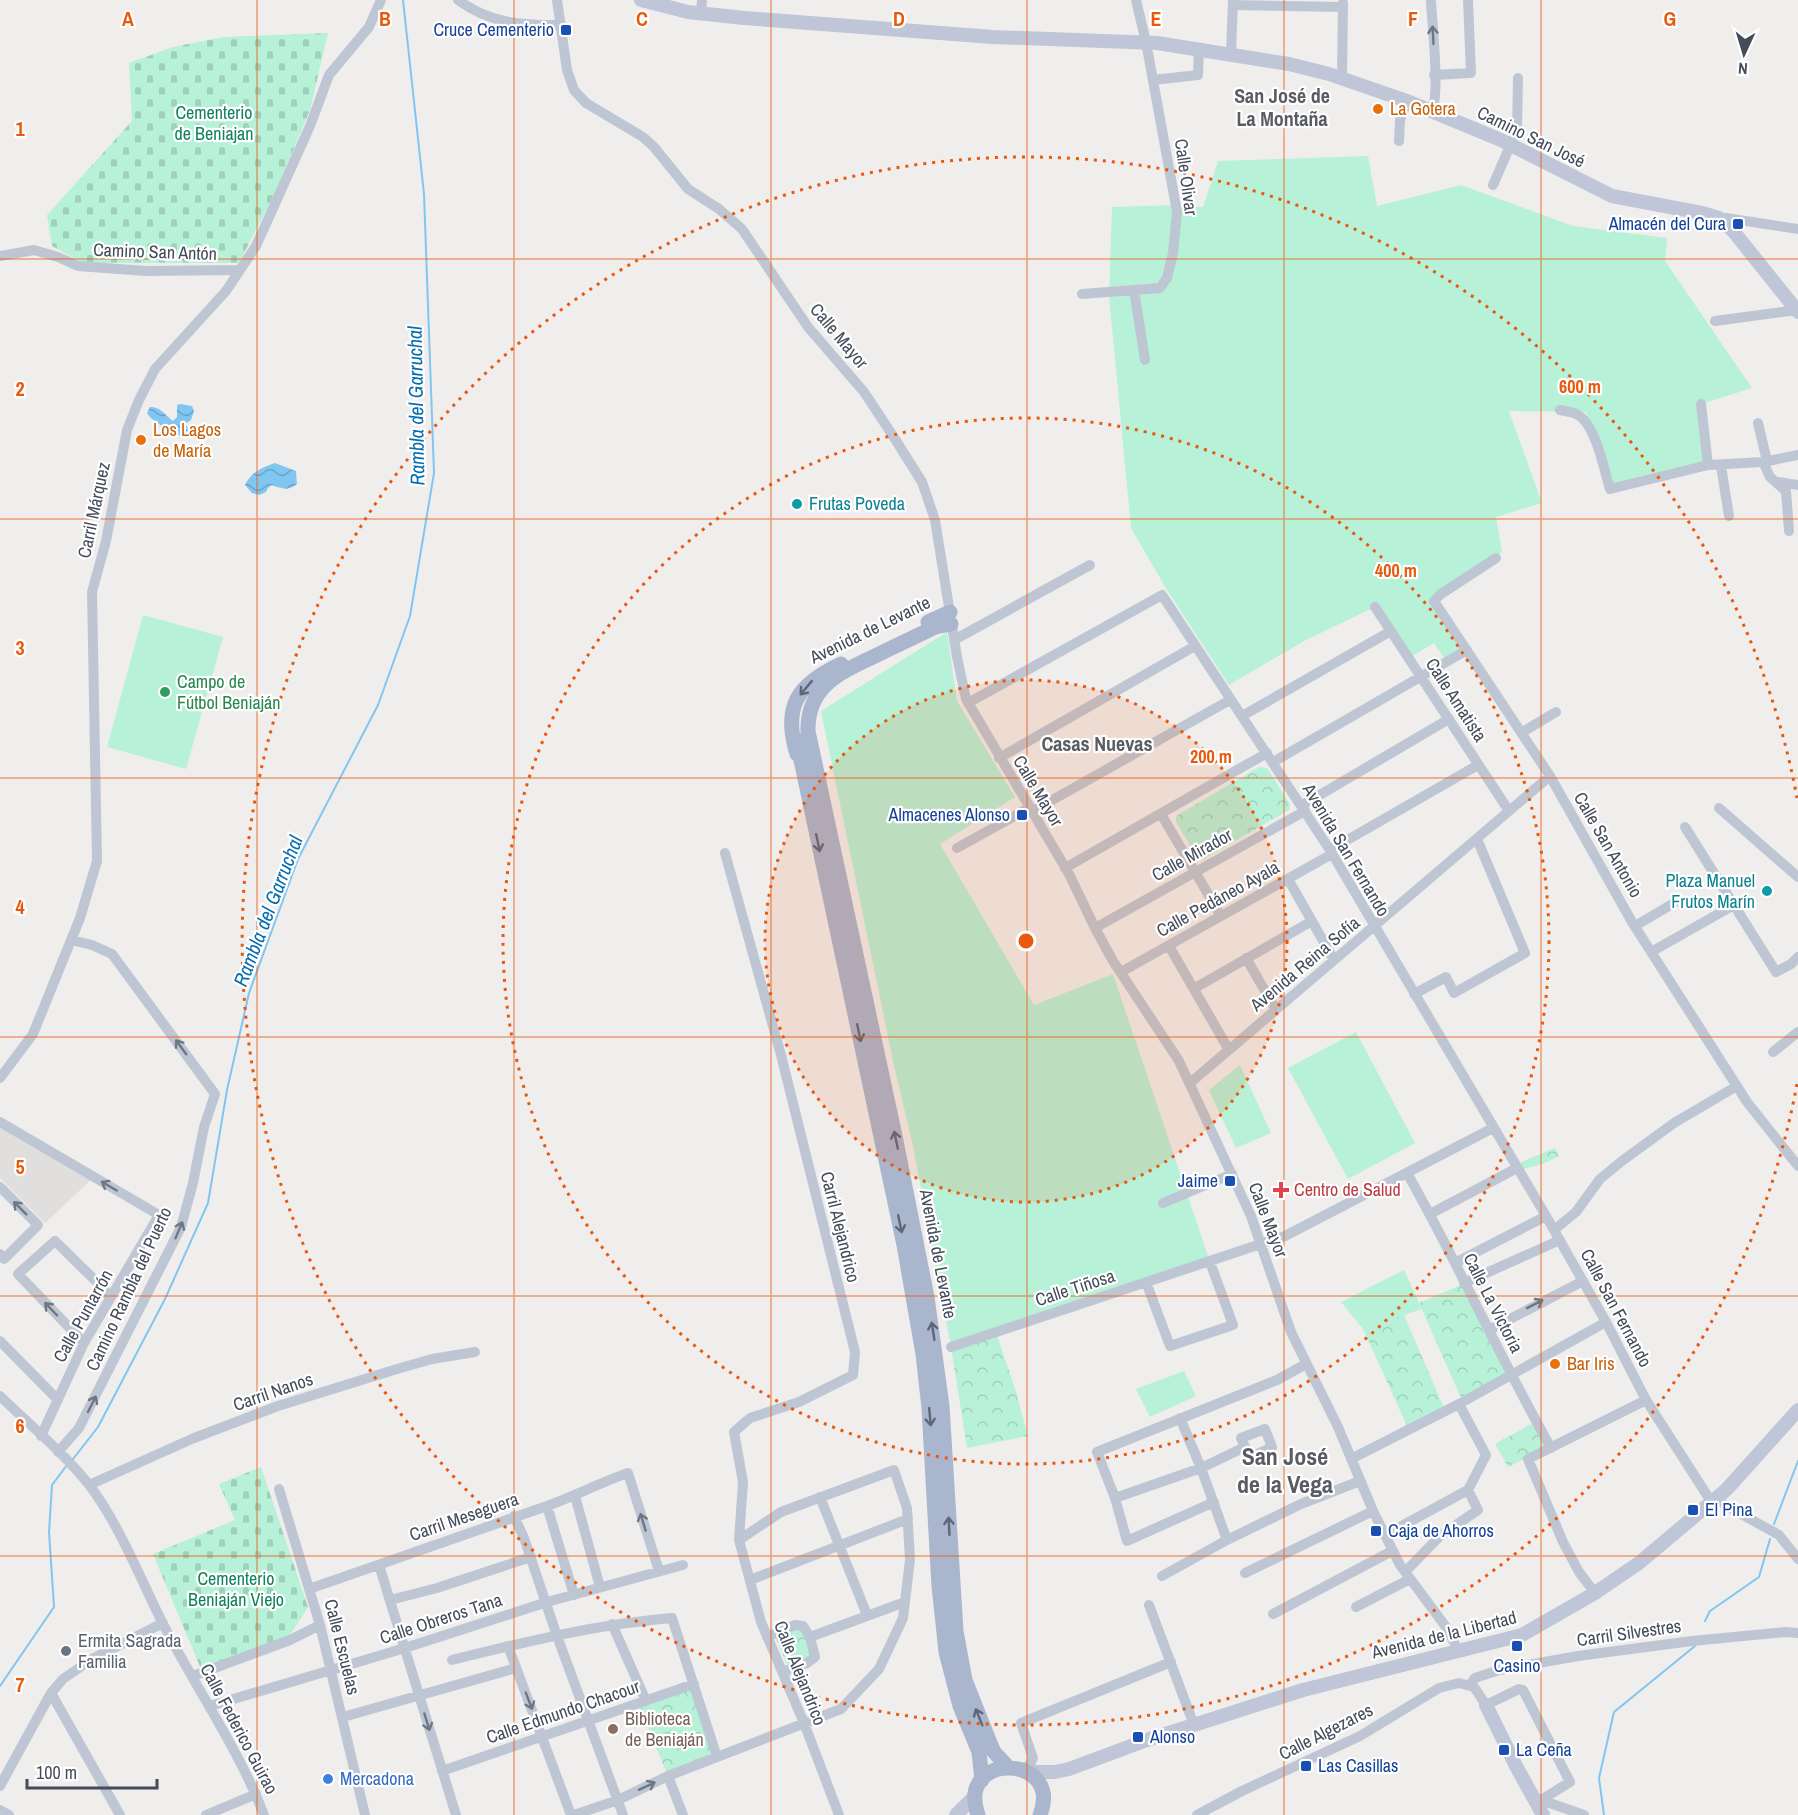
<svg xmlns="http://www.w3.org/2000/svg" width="1798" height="1815" viewBox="0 0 1798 1815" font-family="'Archivo Narrow',sans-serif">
<defs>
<pattern id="cemetery-stones" width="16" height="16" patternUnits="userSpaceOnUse" patternTransform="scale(1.5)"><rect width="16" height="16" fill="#b7f1d8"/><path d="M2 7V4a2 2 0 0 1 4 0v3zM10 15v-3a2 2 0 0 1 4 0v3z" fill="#9fd0bc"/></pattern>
<pattern id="park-crowns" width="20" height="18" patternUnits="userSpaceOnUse" patternTransform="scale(1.5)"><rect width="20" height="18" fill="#b7f1d8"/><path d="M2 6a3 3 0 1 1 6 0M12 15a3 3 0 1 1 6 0" fill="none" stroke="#9fd0bc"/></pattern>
<pattern id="water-waves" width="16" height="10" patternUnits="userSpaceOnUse" patternTransform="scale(1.5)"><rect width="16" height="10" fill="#81c6f1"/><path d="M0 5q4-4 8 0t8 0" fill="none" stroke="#6ba3c6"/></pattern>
</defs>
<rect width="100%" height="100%" fill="#f0eded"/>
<path fill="#e1dede" d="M0 1125 92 1179 45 1223 0 1178Z"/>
<path fill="#b7f1d8" d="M1368 156 1377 206 1461 185 1573 226 1667 238 1665 261 1752 388 1701 404 1708 465 1610 489 1586 412 1509 411 1542 503 1496 517 1502 552 1434 601 1467 650 1447 662 1434 643 1409 658 1375 607 1306 640 1229 685 1167 590 1131 528 1109 296 1112 207 1176 205 1203 207 1218 161Z
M143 615 223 637 186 769 107 747Z
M947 632 957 701 1015 797 940 844 1034 1005 1113 974 1210 1262 951 1347 913 1146 893 1061 821 711Z
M1356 1032 1415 1143 1348 1179 1288 1068Z
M1240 1065 1271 1133 1236 1148 1209 1090Z
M1404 1270 1422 1309 1363 1329 1341 1302Z
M1184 1371 1196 1396 1150 1417 1136 1389Z"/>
<path fill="url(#cemetery-stones)" d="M328 33 310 110 275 193 239 263H83L52 246 47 215 132 121 129 63 173 47 224 37Z
M261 1467 308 1607 288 1638 201 1669 153 1554 235 1520 219 1484Z"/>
<path fill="url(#park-crowns)" d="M1259 767 1267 768 1290 804 1289 810 1204 859H1198L1176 822V816Z
M1555 1148 1559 1156 1545 1163 1524 1169 1520 1166 1521 1162Z
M1463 1284 1510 1375 1462 1400 1419 1303Z
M1404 1315 1444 1408 1408 1428 1363 1329Z
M996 1332 1016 1392 1028 1436 967 1448 951 1347Z
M1535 1422 1549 1447 1508 1467 1495 1444Z
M803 1626 815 1652 789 1670 774 1634Z
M690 1689 717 1757 668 1776 640 1708Z"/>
<path fill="url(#water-waves)" d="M181 404 192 406 194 411 191 420 185 424 188 428 187 435C174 437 168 432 159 424 154 419 151 420 147 413L150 407C161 407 165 415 173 421L177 417V405Z
M275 463 296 471 297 484C288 491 282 489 272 485L268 488 266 492 259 495 252 493 245 485C251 472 263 467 275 463Z"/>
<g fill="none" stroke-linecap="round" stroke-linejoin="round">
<path stroke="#81c6f1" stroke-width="2" d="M73 1459 98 1427 165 1299 208 1203 227 1090 249 993 298 859 378 705 410 616 434 473 424 194 403 0
M1774 1524 1798 1461
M1705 1621 1710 1611 1759 1577 1770 1539
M0 1686 54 1607 49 1532 52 1485 67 1465
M1604 1815 1599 1778 1614 1712 1695 1646"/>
<path stroke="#bfc6d3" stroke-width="10" d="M458 0C491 24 521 25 560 25
M557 0 567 70 574 90 586 103 643 137 654 147 688 189 719 209 742 229 808 327 864 392 895 439 922 482 935 520 957 657 966 699 1069 874 1095 928 1113 961 1179 1061 1251 1216 1291 1332 1338 1427 1373 1511 1400 1565 1446 1627 1459 1652
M1431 0C1432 25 1440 91 1432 112
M1233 5 1343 7
M701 14 702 0
M1231 54 1233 0
M1434 75 1471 73 1468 0
M1342 77 1343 3
M1153 80 1198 75 1199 48
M1399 141 1400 120 1407 101
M1493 185 1517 130 1518 78
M1719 218H1726L1798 229
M0 256 34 250 58 257 78 266 146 271 240 270
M1134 290 1145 360
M1082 294 1160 288 1167 278 1173 253 1177 212 1146 42 1136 0
M1715 321 1797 310
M1701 404 1708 465
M1560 410C1565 411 1573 412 1578 415 1596 425 1604 470 1610 489L1708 465 1763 462 1798 455
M1758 423 1767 461
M1763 462 1770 477 1786 491 1789 531
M1721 466 1729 516
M1778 482 1798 485
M1496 558 1441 594 1434 601 1550 776 1632 922 1747 1102 1798 1166
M1375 607 1509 811
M954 640 1090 565
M968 703 1162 595 1330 850 1546 1216 1606 1322 1646 1400 1712 1503
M1242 716 1391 631
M1521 733 1556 712
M999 758 1195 646
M1273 762 1467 650
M1301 806 1449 719
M1719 808 1798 877
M1031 812 1230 700
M1161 814 1221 916
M1685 827 1776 972 1791 964 1798 957
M957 848 1029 808
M1330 850 1478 765
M725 853 781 1055 855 1352 853 1375 799 1402 750 1418 734 1432 743 1482 739 1540 761 1622 804 1723 839 1815
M1065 868 1267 753
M1288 879 1334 960
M1635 926 1674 903
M1095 928 1305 811
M1169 946 1229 1050
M1651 952 1734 905
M1246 958 1276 1010
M1121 972 1332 854
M1195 988 1312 921
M1414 994 1446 977 1454 993 1525 953 1477 839
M1773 1052 1798 1032
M0 1078 33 1034 80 918 97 861 92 592 106 541 127 430 139 400 155 369 226 291 256 246 310 126 329 75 369 27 381 0
M1190 1083 1550 776
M0 1122 159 1215 84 1343 41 1436
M1407 1173C1458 1263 1500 1358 1551 1448
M0 1187 38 1225 4 1259 0 1254
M1163 1203 1232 1174
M1430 1214 1517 1168
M1554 1230 1576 1212 1600 1179 1622 1161 1674 1123 1737 1086
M1455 1263 1546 1216
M1146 1282 1170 1346 1233 1325 1210 1262
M1464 1283 1560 1240
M1489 1330 1583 1281
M0 1341 58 1400
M84 1343 18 1274 55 1241 104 1289 110 1298
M951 1347 1285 1236 1493 1128
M0 1396C30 1425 64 1453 90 1486 120 1526 140 1578 162 1622 195 1687 238 1747 264 1815
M1180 1418 1201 1468 1227 1540
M1265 1429 1272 1447 1253 1456 1245 1447 1241 1438Z
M58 1452 79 1428 181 1227 193 1183 204 1127 215 1094 112 954 92 945 71 940
M1351 1459 1459 1404 1606 1322
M89 1485 194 1438 278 1406 397 1369 432 1359 475 1352
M279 1489 320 1625 365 1815
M575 1496 600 1587
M820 1497 867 1615
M1115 1498 1201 1468 1245 1447
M1717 1498 1725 1505 1779 1535 1798 1559
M1214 1502 1127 1541 1115 1498 1097 1452 1277 1380 1306 1364
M547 1506 574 1595
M514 1516 524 1538 557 1636 623 1815
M1385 1535 1468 1490 1486 1455 1459 1404
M379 1565 456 1815
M1405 1572 1440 1536 1478 1510 1468 1490
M1245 1573 1373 1511
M1162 1576 1227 1540 1301 1504 1360 1481
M750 1580 908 1519
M309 1589 547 1506C575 1496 601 1482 628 1473L659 1571
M1595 1593 1579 1572 1563 1542 1528 1459 1646 1400
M390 1600 437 1588 531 1557
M1149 1605 1194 1725
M1356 1607 1410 1579
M1273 1614 1392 1551
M612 1624 646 1701
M767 1637 795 1625 803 1626 810 1637 815 1657 807 1663 783 1672
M810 1637 905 1602
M508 1646 571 1815
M452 1660C525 1642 597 1624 672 1618L717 1757
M193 1676 290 1640 320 1625
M1470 1685 1475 1678 1499 1670 1578 1656 1692 1641 1785 1632 1798 1633
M51 1693 120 1815
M210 1706 405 1648 547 1602 683 1565
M343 1717 516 1668
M1021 1769 1029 1766 1033 1758 1021 1723 1171 1662
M442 1771 694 1684
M668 1776 683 1815
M0 1786 51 1693 63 1679 92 1659 163 1623
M1539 1801 1541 1800 1584 1815
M0 1810 9 1815
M206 1815 256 1794
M574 1815 618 1800 668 1776 841 1709 879 1669 903 1618 910 1560 907 1508 894 1470 781 1512 739 1540
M1197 1815 1242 1791 1360 1736 1439 1688 1459 1683 1474 1687 1486 1705 1519 1689 1523 1690 1570 1782 1541 1800"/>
<path stroke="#bec6d8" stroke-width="14" d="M641 0 688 12 744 18 993 37 1157 43 1289 64 1329 74 1407 101 1501 140 1612 196 1702 213 1719 218 1734 232 1798 312
M1486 1705 1516 1766 1543 1815
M1028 1772H1055L1069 1769 1147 1740 1303 1690 1522 1635 1595 1593 1639 1563 1727 1489 1798 1410
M956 1815 975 1796"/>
<path stroke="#aab6ce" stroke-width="15" d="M928 622 950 612
M951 624 935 627C915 637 895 646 875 656 841 672 807 686 808 731L895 1136 927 1297 942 1406 956 1631 965 1680 990 1743 994 1752 1008 1767
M811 746 809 742 804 740 800 741 798 746 904 1245 923 1354 929 1408 939 1586 946 1652 960 1706 979 1752 982 1780
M797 754C782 706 798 684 841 664
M978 1815C955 1751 1064 1754 1040 1815"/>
</g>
<defs><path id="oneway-shaft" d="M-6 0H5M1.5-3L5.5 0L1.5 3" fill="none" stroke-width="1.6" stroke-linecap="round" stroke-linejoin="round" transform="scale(1.5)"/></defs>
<g stroke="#6f7785">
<use href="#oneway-shaft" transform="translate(1433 35) rotate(-93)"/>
<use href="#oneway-shaft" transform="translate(181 1047) rotate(-126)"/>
<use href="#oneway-shaft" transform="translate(109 1186) rotate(-150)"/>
<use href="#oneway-shaft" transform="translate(20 1208) rotate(-135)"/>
<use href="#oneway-shaft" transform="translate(179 1230) rotate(-67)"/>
<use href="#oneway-shaft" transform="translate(1535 1304) rotate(-27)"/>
<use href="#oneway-shaft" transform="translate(51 1309) rotate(-134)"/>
<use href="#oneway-shaft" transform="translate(92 1404) rotate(-63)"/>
<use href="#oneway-shaft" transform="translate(643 1522) rotate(-107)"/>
<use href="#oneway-shaft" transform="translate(529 1701) rotate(69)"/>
<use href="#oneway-shaft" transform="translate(427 1722) rotate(73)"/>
<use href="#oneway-shaft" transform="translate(647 1786) rotate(-25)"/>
</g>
<g stroke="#5e6678">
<use href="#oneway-shaft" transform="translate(806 688) rotate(130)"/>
<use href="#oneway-shaft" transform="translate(818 843) rotate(78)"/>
<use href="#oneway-shaft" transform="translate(859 1033) rotate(78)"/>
<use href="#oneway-shaft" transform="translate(896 1140) rotate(-102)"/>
<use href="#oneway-shaft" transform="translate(900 1224) rotate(78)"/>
<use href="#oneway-shaft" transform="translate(933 1331) rotate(-99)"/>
<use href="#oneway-shaft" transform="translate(930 1417) rotate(85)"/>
<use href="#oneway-shaft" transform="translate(949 1526) rotate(-93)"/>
<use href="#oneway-shaft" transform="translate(979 1717) rotate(-112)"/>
</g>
<path fill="none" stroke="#e8590c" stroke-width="1.5" stroke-opacity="0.55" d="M257 0V1815M514 0V1815M771 0V1815M1027 0V1815M1284 0V1815M1541 0V1815M0 259H1798M0 519H1798M0 778H1798M0 1037H1798M0 1296H1798M0 1556H1798"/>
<circle cx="1026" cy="941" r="261" fill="#e8590c" fill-opacity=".12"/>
<g fill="none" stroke="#e8590c" stroke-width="3" stroke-dasharray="3 6">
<circle cx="1026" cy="941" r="261"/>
<circle cx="1026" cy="941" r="523"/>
<path d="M1797 1084A784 784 0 1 1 1797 798"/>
</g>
<g fill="#1a4fb4" stroke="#fff" stroke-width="2">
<rect x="560" y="24" width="12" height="12" rx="3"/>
<rect x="1732" y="218" width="12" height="12" rx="3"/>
<rect x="1016" y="809" width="12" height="12" rx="3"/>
<rect x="1224" y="1175" width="12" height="12" rx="3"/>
<rect x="1687" y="1504" width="12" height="12" rx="3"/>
<rect x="1370" y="1525" width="12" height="12" rx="3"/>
<rect x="1511" y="1640" width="12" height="12" rx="3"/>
<rect x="1132" y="1731" width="12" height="12" rx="3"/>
<rect x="1498" y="1744" width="12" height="12" rx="3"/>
<rect x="1300" y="1760" width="12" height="12" rx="3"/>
</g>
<g fill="#e8710a" stroke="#fff" stroke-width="2">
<circle cx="1378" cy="109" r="6"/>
<circle cx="141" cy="440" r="6"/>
<circle cx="1555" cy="1364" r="6"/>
</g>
<g fill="#0f9aa8" stroke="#fff" stroke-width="2">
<circle cx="797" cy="504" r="6"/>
<circle cx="1767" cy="891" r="6"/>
</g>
<circle fill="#2e9e5b" stroke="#fff" stroke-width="2" cx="165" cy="692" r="6"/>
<path fill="#e0444e" stroke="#fff" stroke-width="2" d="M1278 1181h6v6h6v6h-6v6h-6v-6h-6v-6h6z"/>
<circle fill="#6b7280" stroke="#fff" stroke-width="2" cx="66" cy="1651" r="6"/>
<circle fill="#8d6e63" stroke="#fff" stroke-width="2" cx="613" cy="1729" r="6"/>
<circle fill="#3f7fe0" stroke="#fff" stroke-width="2" cx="328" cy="1779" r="6"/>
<g text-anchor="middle" stroke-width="4.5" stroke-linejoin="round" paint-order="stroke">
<g font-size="18" fill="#164399" stroke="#fff" text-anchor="start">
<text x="554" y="36" text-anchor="end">Cruce Cementerio</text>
<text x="1726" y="230" text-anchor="end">Almacén del Cura</text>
<text x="1010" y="821" text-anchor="end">Almacenes Alonso</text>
<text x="1218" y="1187" text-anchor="end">Jaime</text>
<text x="1705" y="1516">El Pina</text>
<text x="1388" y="1537">Caja de Ahorros</text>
<text x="1517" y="1672" text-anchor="middle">Casino</text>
<text x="1150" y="1743">Alonso</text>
<text x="1516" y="1756">La Ceña</text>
<text x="1318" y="1772">Las Casillas</text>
</g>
<g font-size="18" fill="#c56008" stroke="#fff" text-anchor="start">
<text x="1390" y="115">La Gotera</text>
<text x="153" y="436">Los Lagos<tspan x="153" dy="21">de María</tspan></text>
<text x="1567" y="1370">Bar Iris</text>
</g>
<g font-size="18" fill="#10815d" stroke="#fff">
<text x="214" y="119">Cementerio<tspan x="214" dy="21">de Beniajan</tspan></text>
<text x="236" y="1585">Cementerio<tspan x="236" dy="21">Beniaján Viejo</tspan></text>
</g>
<g font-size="18" fill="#444c5b" stroke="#fff">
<text transform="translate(1531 137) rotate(26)" y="6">Camino San José</text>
<text transform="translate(1186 177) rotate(82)" y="6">Calle Olivar</text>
<text transform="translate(155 252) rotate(2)" y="6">Camino San Antón</text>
<text transform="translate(839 336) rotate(50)" y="6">Calle Mayor</text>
<text transform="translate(94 510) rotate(-78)" y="6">Carril Márquez</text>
<text transform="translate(870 630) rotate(-26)" y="6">Avenida de Levante</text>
<text transform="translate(1456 700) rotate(57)" y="6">Calle Amatista</text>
<text transform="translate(1038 791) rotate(59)" y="6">Calle Mayor</text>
<text transform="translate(1608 845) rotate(60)" y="6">Calle San Antonio</text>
<text transform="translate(1346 850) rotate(59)" y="6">Avenida San Fernando</text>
<text transform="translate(1192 855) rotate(-29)" y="6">Calle Mirador</text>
<text transform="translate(1218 899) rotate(-29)" y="6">Calle Pedáneo Ayala</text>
<text transform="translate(1305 964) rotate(-40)" y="6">Avenida Reina Sofía</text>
<text transform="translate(1268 1220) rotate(69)" y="6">Calle Mayor</text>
<text transform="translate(840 1227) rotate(76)" y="6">Carril Alejandrico</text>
<text transform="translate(938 1254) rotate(79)" y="6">Avenida de Levante</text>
<text transform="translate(1075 1288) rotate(-18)" y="6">Calle Tiñosa</text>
<text transform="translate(129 1289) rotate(-65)" y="6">Camino Rambla del Puerto</text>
<text transform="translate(1493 1303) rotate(63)" y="6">Calle La Victoria</text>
<text transform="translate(1616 1308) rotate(62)" y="6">Calle San Fernando</text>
<text transform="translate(83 1316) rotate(-61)" y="6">Calle Puntarrón</text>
<text transform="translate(273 1392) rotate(-19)" y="6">Carril Nanos</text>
<text transform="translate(464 1517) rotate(-19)" y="6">Carril Meseguera</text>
<text transform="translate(441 1619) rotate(-18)" y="6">Calle Obreros Tana</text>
<text transform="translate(1629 1633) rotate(-8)" y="6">Carril Silvestres</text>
<text transform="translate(1444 1635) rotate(-14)" y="6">Avenida de la Libertad</text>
<text transform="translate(342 1647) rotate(76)" y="6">Calle Escuelas</text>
<text transform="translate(800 1673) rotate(68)" y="6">Calle Alejandrico</text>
<text transform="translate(563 1712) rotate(-19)" y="6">Calle Edmundo Chacour</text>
<text transform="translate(239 1729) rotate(62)" y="6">Calle Federico Guirao</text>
<text transform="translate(1326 1732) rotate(-27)" y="6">Calle Algezares</text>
</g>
<g font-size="18" fill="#0d838f" stroke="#fff" text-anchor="start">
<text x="809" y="510">Frutas Poveda</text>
<text x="1755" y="887" text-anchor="end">Plaza Manuel<tspan x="1755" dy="21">Frutos Marín</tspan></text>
</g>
<g font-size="18" fill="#27864d" stroke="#fff" text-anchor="start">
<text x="177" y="688">Campo de<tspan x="177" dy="21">Fútbol Beniaján</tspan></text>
</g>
<g font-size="18" fill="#be3a42" stroke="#fff" text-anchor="start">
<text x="1294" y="1196">Centro de Salud</text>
</g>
<g font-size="18" fill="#5b616d" stroke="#fff" text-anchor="start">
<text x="78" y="1647">Ermita Sagrada<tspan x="78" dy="21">Familia</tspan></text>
</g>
<g font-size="18" fill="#785e54" stroke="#fff" text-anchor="start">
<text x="625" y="1725">Biblioteca<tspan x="625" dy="21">de Beniaján</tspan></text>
</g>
<g font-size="18" fill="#366cbe" stroke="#fff" text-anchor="start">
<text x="340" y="1785">Mercadona</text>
</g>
<g font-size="20" font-weight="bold" fill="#595c62" stroke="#fff">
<text x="1282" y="103">San José de<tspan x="1282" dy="23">La Montaña</tspan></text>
<text x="1097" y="751">Casas Nuevas</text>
</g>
<g font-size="20" font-style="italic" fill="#036db0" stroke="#fff">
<text transform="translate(416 406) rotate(-91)" y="7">Rambla del Garruchal</text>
<text transform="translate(268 911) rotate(-69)" y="7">Rambla del Garruchal</text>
</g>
<g font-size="24" font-weight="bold" fill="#595c62" stroke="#fff">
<text x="1285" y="1465">San José<tspan x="1285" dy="28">de la Vega</tspan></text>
</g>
</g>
<g font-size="20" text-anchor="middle" font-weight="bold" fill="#e8590c" stroke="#fff" stroke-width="4.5" stroke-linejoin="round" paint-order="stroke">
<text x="128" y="26">A</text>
<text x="385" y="26">B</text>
<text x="642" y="26">C</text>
<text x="899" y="26">D</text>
<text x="1156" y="26">E</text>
<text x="1413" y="26">F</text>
<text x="1670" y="26">G</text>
<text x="20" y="136">1</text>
<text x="20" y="396">2</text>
<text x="20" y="655">3</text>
<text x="20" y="914">4</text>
<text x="20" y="1174">5</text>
<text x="20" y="1433">6</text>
<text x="20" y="1692">7</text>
</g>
<circle cx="1026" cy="941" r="9" fill="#e8590c" stroke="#fff" stroke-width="3"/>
<g font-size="18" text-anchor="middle" font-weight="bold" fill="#e8590c" stroke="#fff" stroke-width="4.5" stroke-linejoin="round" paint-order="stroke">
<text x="1580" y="393">600 m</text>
<text x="1396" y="577">400 m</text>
<text x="1211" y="763">200 m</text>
</g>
<g transform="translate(1744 54) rotate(184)" stroke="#ffffff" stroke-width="4.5" paint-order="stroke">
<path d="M0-4.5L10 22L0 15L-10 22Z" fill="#444c5b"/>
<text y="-9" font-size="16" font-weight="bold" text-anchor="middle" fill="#444c5b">N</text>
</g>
<path d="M27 1779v9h130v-9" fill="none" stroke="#444c5b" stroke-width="3"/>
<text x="36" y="1779" font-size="18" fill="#444c5b" stroke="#ffffff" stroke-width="4.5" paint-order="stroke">100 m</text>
</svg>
